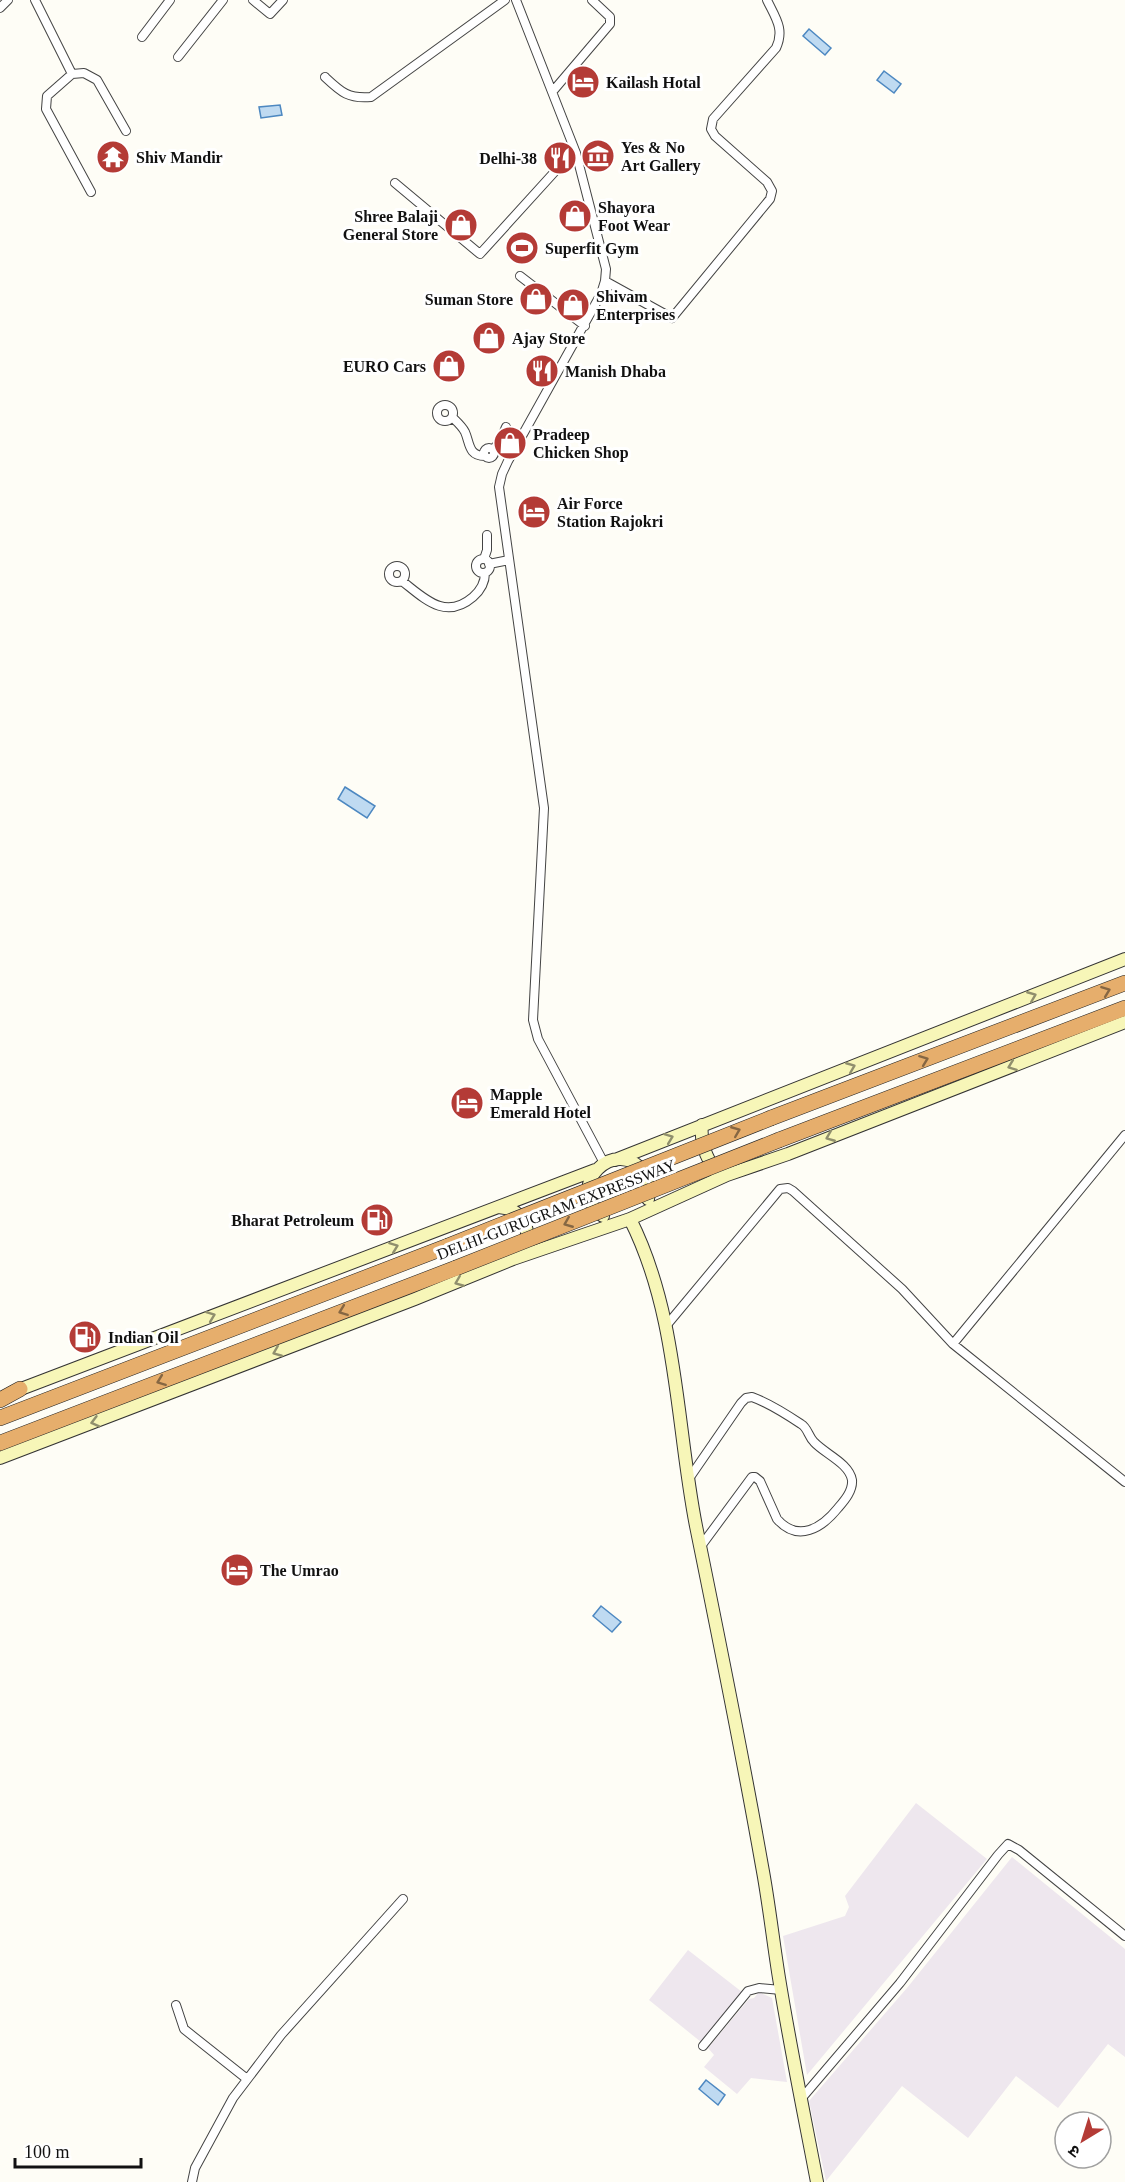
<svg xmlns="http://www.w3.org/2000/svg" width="1125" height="2182" viewBox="0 0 1125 2182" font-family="'Times New Roman','Noto Sans Devanagari',serif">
<rect width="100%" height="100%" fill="#fefdf6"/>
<path fill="#eee7ee" d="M916 1803 987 1859 807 2075 783 1936 845 1916 849 1907 845 1896Z
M1012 1857 1125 1949V2057L1108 2044 1058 2108 1016 2076 968 2138 902 2086 826 2181 809 2101 907 1988Z
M688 1950 742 1992 701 2042 649 2000Z
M759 1992 772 1998 787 2082 751 2078 737 2094 704 2067 714 2055 708 2048 749 1999 754 1998Z"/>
<path fill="#bfdaf1" stroke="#4d88c1" stroke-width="1.5" d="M809 29 831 48 825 55 803 36Z
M884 71 901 84 894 93 877 80Z
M280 105 282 115 261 118 259 107Z
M345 787 375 806 367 818 338 799Z
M601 1606 621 1622 612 1632 593 1616Z
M706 2080 725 2095 718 2105 699 2089Z"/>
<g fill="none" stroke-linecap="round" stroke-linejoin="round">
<g stroke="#444" stroke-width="10">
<path id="minor" d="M35 0 72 74
M253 0 270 14 283 0
M516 0 576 153 606 269 605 281 601 294 508 461 502 474 499 487 544 808 533 1020 538 1039 604 1163
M0 8 8 0
M142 37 170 0
M178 57 223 0
M325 77C341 92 348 99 371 97L505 0
M553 91 610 24V17L592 0
M395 183 480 254 559 167 576 153
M91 192 46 109 47 96 72 74 84 73 97 80 126 131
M520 276 585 326
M605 281 672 318 770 199 772 191 767 182 715 136 711 129 713 119 776 48C785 29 775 17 767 0
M437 413a8 8 0 1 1 16 0a8 8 0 1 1-16 0Z
M452 417C456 421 462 426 465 432 470 443 468 456 485 456
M484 453a5 5 0 1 1 10 0a5 5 0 1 1-10 0Z
M493 450 500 441 506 427
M484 559 487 550V535
M476 566a7 7 0 1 1 14 0a7 7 0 1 1-14 0Z
M489 564 509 560
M389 574a8 8 0 1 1 16 0a8 8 0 1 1-16 0Z
M402 581C424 598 445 621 473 597 481 590 485 583 485 573
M666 1326 780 1189 788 1188 793 1191 902 1289 953 1344 1125 1482
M953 1344 1125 1135
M688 1480 741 1403 746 1398 752 1397C769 1403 786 1414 801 1424 808 1428 808 1436 814 1442 825 1454 849 1463 852 1480 853 1491 844 1501 838 1508 822 1528 798 1543 777 1519L760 1481 755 1477H752L701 1546
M176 2005 184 2029 247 2079
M703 2046 748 1991 759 1988 781 1990
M801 2099 900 1983 998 1855 1008 1844 1019 1850 1125 1936
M192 2182 195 2168 233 2098 281 2035 403 1899"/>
</g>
<g stroke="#333" stroke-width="14">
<path id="secondary" d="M702 1125C700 1143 706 1157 716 1172
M615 1160 1125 959
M498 1207C520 1208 532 1226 525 1247
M603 1216C562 1186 617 1135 643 1172 648 1180 650 1189 648 1199
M630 1219C678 1314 676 1424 696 1526 719 1639 742 1752 762 1866 769 1903 773 1941 779 1978 790 2046 804 2114 817 2182
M13 1392 595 1170
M0 1458 415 1299 513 1259 630 1219 727 1175 788 1154 1125 1022"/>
</g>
<g stroke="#222" stroke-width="16">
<path id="motorway" d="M771 1118 1125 983
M779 1140 1125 1008
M0 1400 20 1389
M0 1418 448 1246
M0 1443 456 1268"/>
</g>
<use href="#minor" stroke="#fff" stroke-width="8"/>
<use href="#secondary" stroke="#f7f6b8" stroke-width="12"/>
<use href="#motorway" stroke="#e6ae6c" stroke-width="15"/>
<g stroke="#222" stroke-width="16" stroke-linecap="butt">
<path id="motorway-bridge" d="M448 1246 771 1118
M456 1268 779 1140"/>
</g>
<use href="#motorway-bridge" stroke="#e6ae6c" stroke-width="15"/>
</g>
<defs><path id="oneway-chevron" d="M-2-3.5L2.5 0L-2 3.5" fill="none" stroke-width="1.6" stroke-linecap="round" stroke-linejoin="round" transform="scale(1.5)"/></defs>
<g stroke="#866743">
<use href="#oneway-chevron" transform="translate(1106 991) rotate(-21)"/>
<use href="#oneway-chevron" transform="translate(924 1060) rotate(-21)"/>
<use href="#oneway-chevron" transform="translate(736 1131) rotate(-22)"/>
<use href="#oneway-chevron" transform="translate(568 1223) rotate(158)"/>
<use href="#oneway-chevron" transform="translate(343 1311) rotate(159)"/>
<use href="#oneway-chevron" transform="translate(161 1381) rotate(159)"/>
</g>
<g stroke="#908f6d">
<use href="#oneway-chevron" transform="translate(1032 996) rotate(-22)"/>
<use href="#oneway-chevron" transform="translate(1012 1066) rotate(159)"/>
<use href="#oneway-chevron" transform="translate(851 1067) rotate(-22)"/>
<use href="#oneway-chevron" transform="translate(830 1137) rotate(158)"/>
<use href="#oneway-chevron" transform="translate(669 1138) rotate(-21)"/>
<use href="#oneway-chevron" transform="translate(394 1247) rotate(-21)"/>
<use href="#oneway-chevron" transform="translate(459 1282) rotate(158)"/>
<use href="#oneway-chevron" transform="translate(211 1316) rotate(-21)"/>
<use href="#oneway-chevron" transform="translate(277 1352) rotate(158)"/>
<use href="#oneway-chevron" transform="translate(95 1422) rotate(165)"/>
</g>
<defs>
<g id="hotel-disc" transform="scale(1.725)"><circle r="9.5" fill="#b43b36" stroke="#fff"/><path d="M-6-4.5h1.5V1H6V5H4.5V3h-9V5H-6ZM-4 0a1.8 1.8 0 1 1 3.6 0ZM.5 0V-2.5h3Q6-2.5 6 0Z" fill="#fff"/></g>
<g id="museum-disc" transform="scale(1.725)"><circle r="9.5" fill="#b43b36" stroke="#fff"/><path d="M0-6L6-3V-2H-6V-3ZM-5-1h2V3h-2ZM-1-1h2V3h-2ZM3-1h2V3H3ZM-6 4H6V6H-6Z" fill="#fff"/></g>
<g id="temple-disc" transform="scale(1.725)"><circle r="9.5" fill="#b43b36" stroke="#fff"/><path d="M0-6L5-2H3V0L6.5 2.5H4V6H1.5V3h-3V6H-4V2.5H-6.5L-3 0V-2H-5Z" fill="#fff"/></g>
<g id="restaurant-disc" transform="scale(1.725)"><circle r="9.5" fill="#b43b36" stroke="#fff"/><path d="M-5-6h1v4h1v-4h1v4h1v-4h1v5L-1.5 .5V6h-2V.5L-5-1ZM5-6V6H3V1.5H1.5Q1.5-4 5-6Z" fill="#fff"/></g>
<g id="shop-disc" transform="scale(1.725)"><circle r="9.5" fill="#b43b36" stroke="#fff"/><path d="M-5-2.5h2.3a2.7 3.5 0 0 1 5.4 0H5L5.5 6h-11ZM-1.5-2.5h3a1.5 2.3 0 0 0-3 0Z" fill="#fff"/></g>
<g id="stadium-disc" transform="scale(1.725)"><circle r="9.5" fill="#b43b36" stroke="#fff"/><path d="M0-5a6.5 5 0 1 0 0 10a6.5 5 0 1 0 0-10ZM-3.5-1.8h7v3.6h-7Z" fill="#fff"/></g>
<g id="fuel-disc" transform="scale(1.725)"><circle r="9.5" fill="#b43b36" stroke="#fff"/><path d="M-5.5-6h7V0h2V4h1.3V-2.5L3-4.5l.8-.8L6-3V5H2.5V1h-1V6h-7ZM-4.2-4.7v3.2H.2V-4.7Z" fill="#fff"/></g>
</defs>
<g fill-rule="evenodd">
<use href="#hotel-disc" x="583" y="82"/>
<use href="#museum-disc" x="598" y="156"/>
<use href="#temple-disc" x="113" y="157"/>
<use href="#restaurant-disc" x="560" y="158"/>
<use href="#shop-disc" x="575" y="216"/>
<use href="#shop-disc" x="461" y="225"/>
<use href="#stadium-disc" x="522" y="248"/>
<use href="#shop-disc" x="536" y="299"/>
<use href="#shop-disc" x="573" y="305"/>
<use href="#shop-disc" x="489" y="338"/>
<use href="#shop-disc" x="449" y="366"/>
<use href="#restaurant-disc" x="542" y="371"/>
<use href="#shop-disc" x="510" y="443"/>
<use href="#hotel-disc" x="534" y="512"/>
<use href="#hotel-disc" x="467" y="1103"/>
<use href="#fuel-disc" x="377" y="1220"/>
<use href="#fuel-disc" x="85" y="1337"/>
<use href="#hotel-disc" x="237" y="1570"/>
</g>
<g text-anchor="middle" stroke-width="6" stroke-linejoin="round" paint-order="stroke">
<g font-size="16" font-weight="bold" fill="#111" stroke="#fff" text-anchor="start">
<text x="606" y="88">Kailash Hotal</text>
<text x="621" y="153">Yes &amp; No<tspan x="621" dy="18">Art Gallery</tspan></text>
<text x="136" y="163">Shiv Mandir</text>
<text x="537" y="164" text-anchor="end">Delhi-38</text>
<text x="598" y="213">Shayora<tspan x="598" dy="18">Foot Wear</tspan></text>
<text x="438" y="222" text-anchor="end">Shree Balaji<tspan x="438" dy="18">General Store</tspan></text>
<text x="545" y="254">Superfit Gym</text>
<text x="596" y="302">Shivam<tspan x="596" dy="18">Enterprises</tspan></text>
<text x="513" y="305" text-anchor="end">Suman Store</text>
<text x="512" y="344">Ajay Store</text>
<text x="426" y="372" text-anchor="end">EURO Cars</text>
<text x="565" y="377">Manish Dhaba</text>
<text x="533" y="440">Pradeep<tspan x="533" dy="18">Chicken Shop</tspan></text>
<text x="557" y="509">Air Force<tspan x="557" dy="18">Station Rajokri</tspan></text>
<text x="490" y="1100">Mapple<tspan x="490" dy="18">Emerald Hotel</tspan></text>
<text x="354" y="1226" text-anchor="end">Bharat Petroleum</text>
<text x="108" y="1343">Indian Oil</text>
<text x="260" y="1576">The Umrao</text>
</g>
<g font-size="16" fill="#111" stroke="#fff">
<text transform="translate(556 1209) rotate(-21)" y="6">DELHI-GURUGRAM EXPRESSWAY</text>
</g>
</g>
<g transform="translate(1083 2140) rotate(218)"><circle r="28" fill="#ffffff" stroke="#a0a0a0" stroke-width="1.5"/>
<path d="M0-4.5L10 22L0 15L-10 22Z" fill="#b43b36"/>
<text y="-9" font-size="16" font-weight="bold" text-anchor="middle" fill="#111111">उ</text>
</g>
<path d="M15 2158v9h126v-9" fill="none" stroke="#111111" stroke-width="3"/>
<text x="24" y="2158" font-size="18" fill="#111111" stroke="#ffffff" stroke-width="4.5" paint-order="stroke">100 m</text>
</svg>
